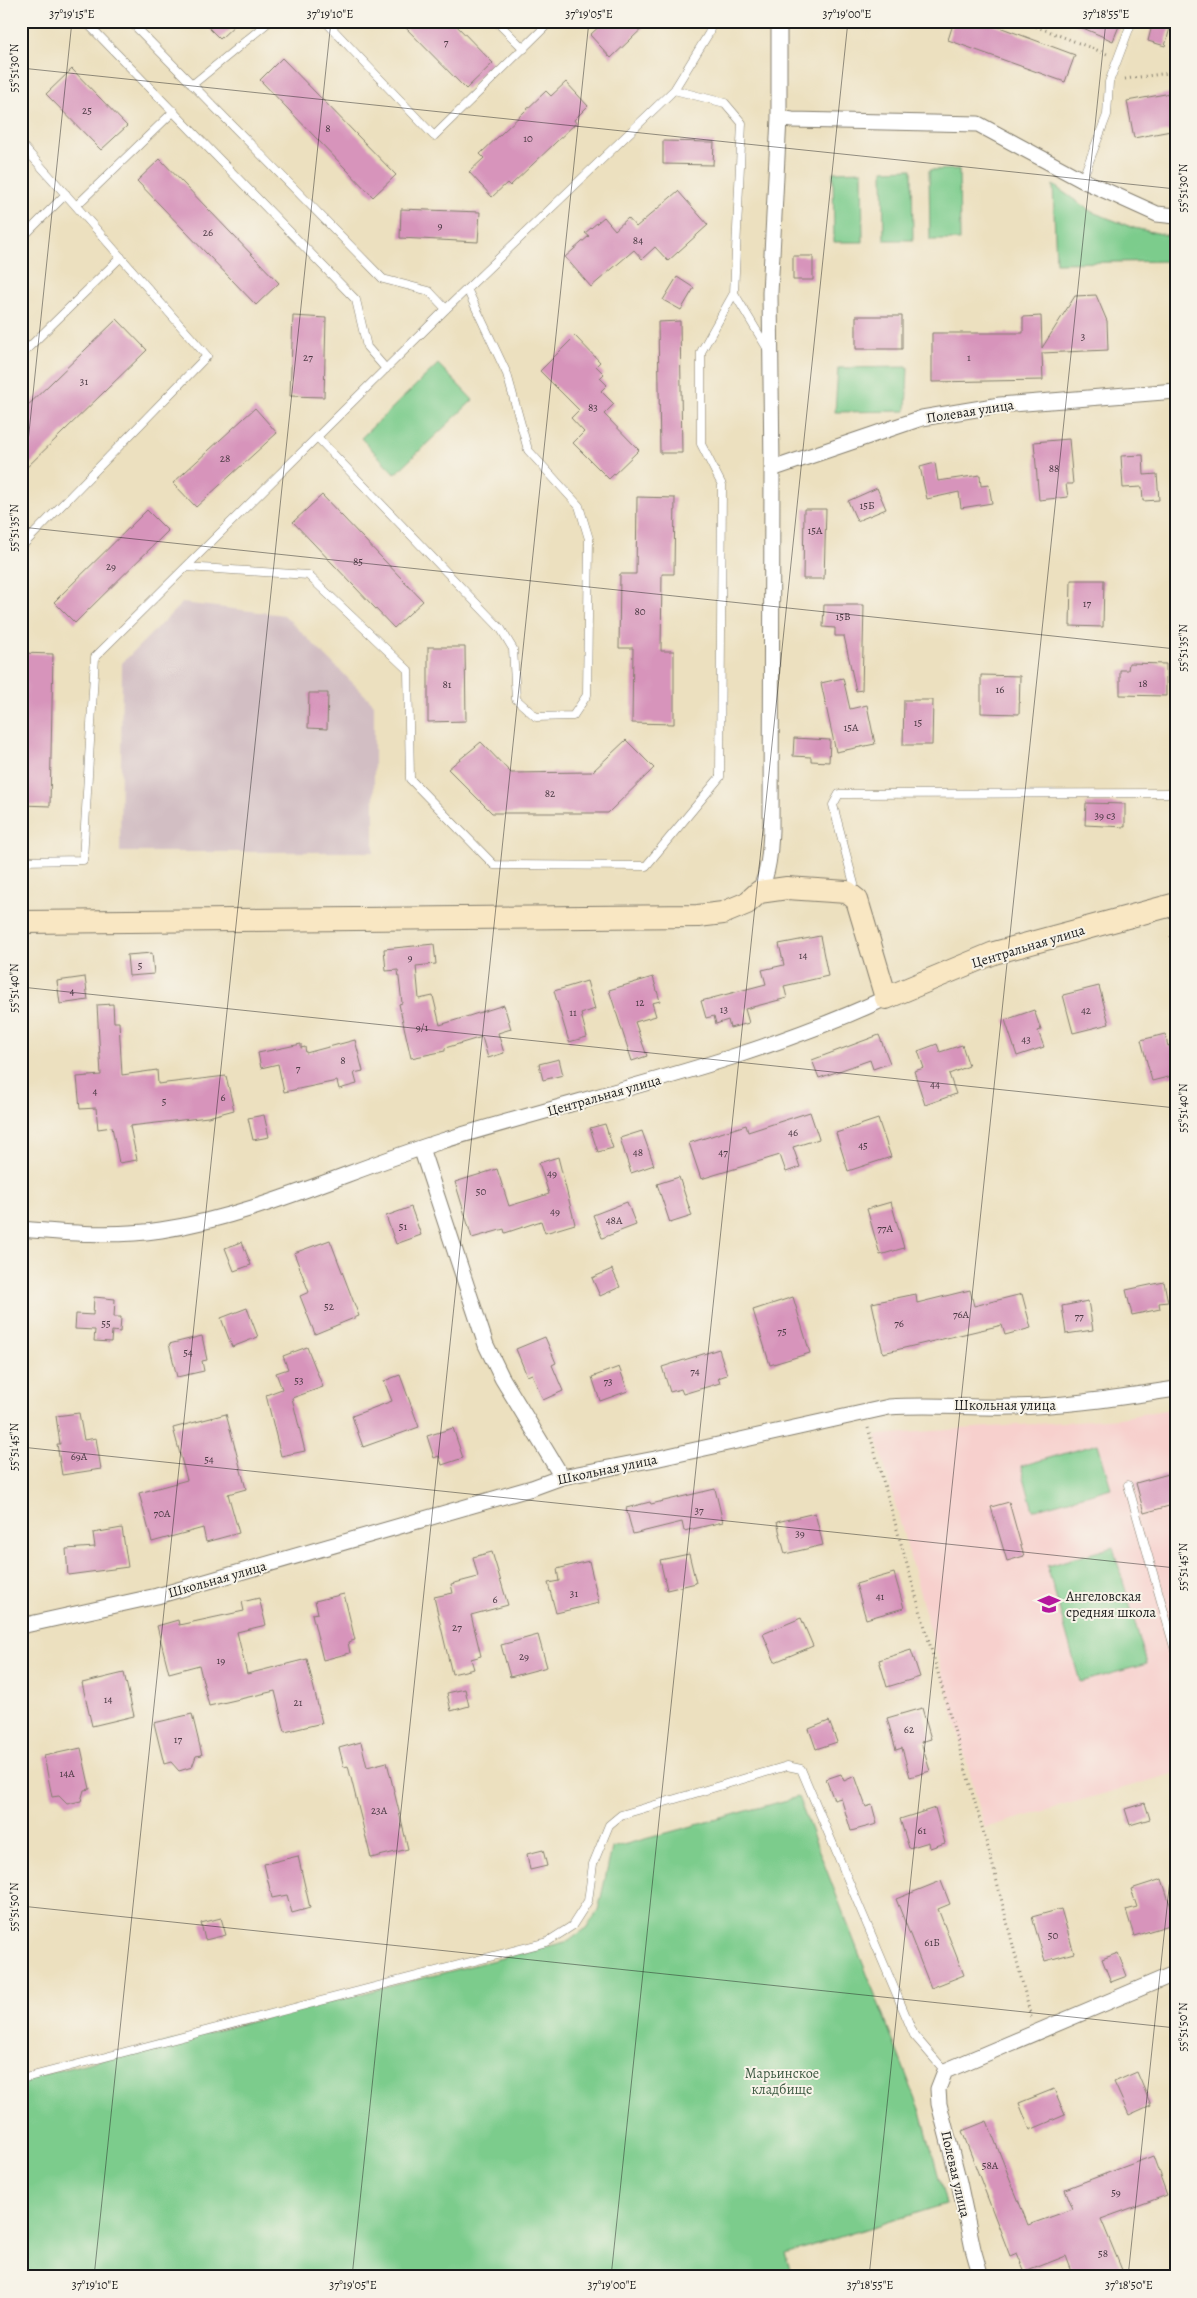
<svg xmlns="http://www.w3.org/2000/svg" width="1197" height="2298" viewBox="0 0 1197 2298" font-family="Alegreya,serif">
<rect width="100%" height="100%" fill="#f7f3e8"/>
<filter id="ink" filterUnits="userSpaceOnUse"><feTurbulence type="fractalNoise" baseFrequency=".02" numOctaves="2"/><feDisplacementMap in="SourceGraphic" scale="10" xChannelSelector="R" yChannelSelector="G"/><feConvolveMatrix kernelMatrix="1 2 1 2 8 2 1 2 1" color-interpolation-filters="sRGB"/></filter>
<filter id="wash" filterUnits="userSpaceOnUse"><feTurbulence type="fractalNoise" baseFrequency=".0096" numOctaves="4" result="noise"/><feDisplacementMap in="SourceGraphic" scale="20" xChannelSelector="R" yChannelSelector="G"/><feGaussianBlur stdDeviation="1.12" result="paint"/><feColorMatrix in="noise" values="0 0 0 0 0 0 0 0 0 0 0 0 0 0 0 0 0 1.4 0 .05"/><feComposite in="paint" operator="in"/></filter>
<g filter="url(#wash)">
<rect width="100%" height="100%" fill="#ece0bf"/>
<path fill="#f7d0cd" d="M1176 1408V1773L985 1828 876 1435 1119 1418Z"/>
<path fill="#d2bec3" d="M182 603 284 615 374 704V852H120L122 663Z"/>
<path fill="#7ccc8c" stroke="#4c7454" d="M912 169 913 240H884L883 170Z
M959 169 960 240H930L929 170Z
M862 171 863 242H834L833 172Z
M1053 185 1092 212 1134 228 1171 236 1172 261 1056 263Z
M438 364 473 400 395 474 361 438Z
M908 367 906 411 835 412 838 368Z
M1098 1444 1111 1488 1033 1510 1021 1466Z
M1113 1547 1147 1664 1080 1682 1047 1566Z
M798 1797 922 2115 946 2204 785 2254 793 2277H21V2080L569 1941 586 1928 598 1911 612 1848Z"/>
<g id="blocks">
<path fill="#d794bb" d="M202 21H239L220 39Z
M399 21H452L493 63 466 89Z
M605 21H650L611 58 590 35Z
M954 21H983L1075 55 1065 82 948 40Z
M1067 21H1121L1113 41Z
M1153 21H1172L1165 46 1148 41Z
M282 58 396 175 373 197 260 80Z
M72 69 127 126 101 150 46 94Z
M566 82 588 106 574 120 576 123 510 186 507 183 492 197 469 172 484 158 480 154 546 91 551 96Z
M1176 92V130L1134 138 1127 101Z
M663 141 714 142 713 165 663 164Z
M160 159 279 283 256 305 137 181Z
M678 191 708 225 668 261 655 247 642 259 634 250 591 287 565 257 589 236 585 233 604 217 615 230 628 218 636 227Z
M401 209 480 212 478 242 400 238Z
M793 256H813V280H793Z
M677 277 694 288 681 310 663 300Z
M1096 295 1107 321 1108 350 1042 353 1043 380 932 382V333H1023V317L1041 316 1042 348 1075 296Z
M293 316 326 318 324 397 290 396Z
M856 316H902V349H856Z
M117 319 147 350 21 473V412Z
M680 321 682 453H660L658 322Z
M575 336 600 362 596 366 604 374 600 378 607 385 601 391 614 404 604 414 639 450 609 479 573 443 584 432 571 418 579 410 540 371Z
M255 408 277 433 196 507 173 483Z
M1069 439 1073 484H1066L1068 497 1039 500 1034 442Z
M1143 455 1144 475 1157 474 1159 500 1143 501 1142 487 1123 488 1121 456Z
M935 463 938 481 980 475 981 486 989 485 992 503 961 508 959 492 927 499 920 467Z
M877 488 886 509 857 521 848 501Z
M322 495 423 601 394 628 293 522Z
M637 497 675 498 674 574H662L661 651H674V724L632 723 633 648H619L620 574H636Z
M804 509H826L824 579H803Z
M147 510 168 531 75 623 54 602Z
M1071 580H1104L1103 627 1070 626Z
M824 605H864L862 690 856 691 844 636H835V628L823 627Z
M428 647H465L466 721 428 722Z
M21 653 53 654 50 806 21 805Z
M1129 663 1166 664V696L1120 695V670H1128Z
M981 675 1020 676 1019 714 981 713Z
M843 678 850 709 867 705 875 744 836 752 821 683Z
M309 693H328L327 729 308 728Z
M904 700H933L932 745H903Z
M794 738 830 740 829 762 811 761V757L793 756Z
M626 740 654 768 608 813H492L448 769 481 742 511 773 592 772Z
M1086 803 1125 804V827L1085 825Z
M820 936 828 976 784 986 787 998 745 1009 749 1023 730 1028 728 1020 716 1024 714 1016 706 1018 701 1001 766 984 762 970 784 965 779 944Z
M434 944 436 964 416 966 419 999 433 996 440 1025 504 1005 511 1029 498 1033 504 1053 488 1058 482 1037 445 1048V1051L411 1058 399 1004 402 1003 398 970 386 971 384 949Z
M152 953 154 974 129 976 127 955Z
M85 977 88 1000 60 1004 57 981Z
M653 977 660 1001 652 1003 656 1016 635 1022 647 1056 632 1061 609 990Z
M587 981 595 1009 581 1014 587 1037 569 1042 554 991Z
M1099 986 1109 1024 1073 1033 1063 995Z
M113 1004 114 1022H119L122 1075 157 1070 158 1084 226 1076 234 1110 208 1117 130 1126 137 1160 119 1163 112 1127 98 1129 96 1108 80 1109 77 1077 101 1075 97 1005Z
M1034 1010 1041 1030 1038 1031 1044 1047 1017 1056 1005 1020Z
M1165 1034 1168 1046 1176 1043V1075L1152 1081 1141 1040Z
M879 1035 890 1063 873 1069 870 1060 819 1078 812 1060Z
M355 1040 363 1071 354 1073 357 1084 339 1089 337 1081 284 1092 278 1064 261 1068 258 1053 301 1044V1048L305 1047 306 1053Z
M937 1044 940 1052 962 1045 969 1066 949 1074 956 1094 925 1105 914 1071 924 1068 918 1051Z
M559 1059 563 1075 543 1080 539 1064Z
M810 1112 819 1139 793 1147 800 1167 786 1172 780 1155 701 1179 689 1143 746 1125 748 1132Z
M264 1115 269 1137 253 1140 248 1118Z
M878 1119 891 1157 848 1171 836 1133Z
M605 1124 613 1148 598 1152 590 1128Z
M642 1131 654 1165 631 1173 620 1138Z
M558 1157 575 1224 545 1233 541 1221 505 1233 504 1229 472 1238 455 1182 497 1169 509 1206 549 1194 539 1163Z
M679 1177 692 1216 670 1223 657 1184Z
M627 1202 636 1225 602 1238 593 1215Z
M891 1202 904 1248 880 1255 867 1209Z
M411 1207 421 1235 396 1244 386 1216Z
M330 1240 359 1316 315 1334 300 1296 309 1292 294 1253Z
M242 1242 251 1265 234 1271 225 1248Z
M612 1269 620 1287 600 1296 592 1278Z
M1164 1282 1168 1302 1159 1303 1160 1309 1132 1315 1126 1290Z
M970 1290 974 1306 1022 1294 1031 1328 1005 1335 1002 1325 883 1353 872 1303 916 1294 917 1303Z
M94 1297 115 1299 114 1317H121L120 1332 112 1331 111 1342 94 1341 95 1330 75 1329 76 1314 93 1315Z
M793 1297 810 1353 770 1365 753 1310Z
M1088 1301 1093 1330 1066 1334 1062 1306Z
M247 1308 258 1337 232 1347 221 1318Z
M202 1336 207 1360 202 1361 204 1371 177 1377 169 1344Z
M545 1337 556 1363 552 1365 563 1391 543 1400 532 1374 527 1376 516 1349Z
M307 1347 323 1387 292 1398 305 1451 281 1456 266 1395 282 1389 276 1373 288 1369 283 1356Z
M719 1349 727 1375 718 1378 720 1383 683 1394 681 1389 670 1392 662 1367Z
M619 1367 628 1391 600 1401 592 1377Z
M400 1375 419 1427 363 1447 352 1416 392 1401 384 1381Z
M79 1413 84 1440 96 1438 101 1469 62 1475 57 1444H60L56 1416Z
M226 1414 246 1489 228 1494 239 1533 206 1542 203 1528 152 1542 139 1493 187 1480 173 1428Z
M453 1428 463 1458 442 1465 439 1456 434 1458 427 1436Z
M1176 1472V1504L1144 1513 1136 1483Z
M715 1489 723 1522 684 1531 682 1522 633 1534 626 1508 650 1502 651 1504Z
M1009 1502 1024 1556 1007 1561 991 1507Z
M815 1513 823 1545 785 1554 777 1522Z
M122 1528 128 1567 68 1575 66 1549 95 1547 93 1533Z
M492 1552 508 1605 471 1615 481 1656 471 1659 474 1669 452 1674 434 1597 453 1593 451 1584 478 1577 473 1557Z
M689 1554 696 1583 667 1590 660 1560Z
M589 1561 599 1603 556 1613 548 1583 559 1581 557 1569Z
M894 1573 904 1608 866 1619 856 1584Z
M344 1594 355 1640 348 1642 350 1653 323 1660 312 1614 318 1613 315 1601Z
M259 1598 266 1625 237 1632 247 1674 307 1659 322 1723 285 1732 275 1691 209 1706 199 1665 169 1673 157 1626 178 1620 179 1625 244 1611 242 1602Z
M801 1618 813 1646 775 1662 763 1634Z
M538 1635 547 1667 510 1677 501 1645Z
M911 1650 920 1677 887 1687 879 1660Z
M124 1673 134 1716 92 1726 82 1683Z
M465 1689 469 1706 451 1711 447 1693Z
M922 1708 931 1739 921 1742 930 1771 910 1777 902 1748 896 1750 887 1718Z
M192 1714 202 1755 196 1756 192 1767 179 1771 171 1762 164 1764 154 1723Z
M829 1721 837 1742 816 1749 809 1729Z
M361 1742 367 1767 387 1762 408 1849 371 1858 348 1766 344 1767 339 1748Z
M81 1748 90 1789 84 1790 81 1801 67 1804 59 1796 52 1797 44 1756Z
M841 1774 844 1781 855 1776 866 1807 872 1805 877 1824 851 1831 841 1798 834 1800 826 1779Z
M1145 1803 1150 1819 1130 1825 1125 1809Z
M935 1808 945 1843 930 1848 929 1842 909 1848 900 1819Z
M543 1850 547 1866 530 1870 527 1854Z
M298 1856 310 1908 292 1913 287 1895 272 1898 264 1864Z
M1162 1879 1176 1923 1134 1936 1126 1910 1137 1907 1131 1889Z
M941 1881 950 1904 938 1909 964 1975 931 1988 896 1899Z
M1061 1909 1074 1953 1045 1961 1032 1917Z
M221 1918 226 1935 205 1940 201 1923Z
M1118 1953 1127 1976 1111 1982 1102 1959Z
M1137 2072 1151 2105 1129 2115 1114 2082Z
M1054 2089 1065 2115 1030 2130 1019 2103Z
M987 2121 1028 2225 1073 2209 1065 2189 1153 2156 1167 2195 1101 2219 1122 2270 1105 2277H1074L1066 2256 1025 2272 1017 2253 1010 2256 962 2131Z"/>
</g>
</g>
<g filter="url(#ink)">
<use href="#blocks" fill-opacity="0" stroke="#847e6e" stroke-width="1"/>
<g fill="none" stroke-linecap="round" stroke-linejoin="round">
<g stroke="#847e6e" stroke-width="9">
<path id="lane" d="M85 21 356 300 367 347 386 369
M130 21 383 279 429 291 446 309
M325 21 434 136 551 21
M496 21 524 49
M192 85 270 21
M674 90 709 33 712 21
M21 144 76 206 174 111
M1082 180 1107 115 1109 82 1132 21
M21 239 66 194
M21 355 121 257
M317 437 501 629 513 649 516 699 536 717 573 716 587 695 589 539 579 506 528 450 507 374 467 289
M21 547 207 356 76 206
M186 567 308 575 408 670 410 779 494 865 646 866 720 777 722 485 701 444V352L734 293
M21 861 83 860 95 657 446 309 674 90 725 103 742 123 734 293 767 348
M848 891 854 884 833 805 839 794 1176 793
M1128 1485 1176 1654
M21 2079 547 1942 572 1926 588 1901 593 1864 609 1825 621 1815 787 1766 801 1769 914 2035 945 2071"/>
</g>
<g stroke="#847e6e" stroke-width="17">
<path id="street" d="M779 118 792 120 978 124 1082 180 1157 214 1176 216
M772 469 922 418 1000 405 1176 391
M759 892C769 872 770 852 771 830L772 469 770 293 779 118V21
M421 1148 486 1345 502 1378 562 1477
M21 1229C67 1233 115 1237 161 1230 258 1215 349 1170 442 1141 591 1095 744 1064 886 998
M21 1626 157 1596 532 1488 562 1477 655 1459 889 1407C930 1404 970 1408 1012 1407 1067 1406 1121 1397 1176 1389
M981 2277 973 2249 959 2182 939 2104 938 2089 945 2071 1176 1973"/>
</g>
<g stroke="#847e6e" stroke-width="24">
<path id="secondary" d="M21 922 698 916 723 913 747 903 759 892 787 888 847 892 857 900 886 998 994 953 1176 904"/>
</g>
<path stroke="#847e6e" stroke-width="3" stroke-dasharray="1 4" stroke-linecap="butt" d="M1022 21 1107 54
M1125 79 1176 72
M1171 936 1176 956
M868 1428 992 1862 1031 2017"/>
<use href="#lane" stroke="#fff" stroke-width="8"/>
<use href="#street" stroke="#fff" stroke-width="15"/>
<use href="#secondary" stroke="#f9e7c3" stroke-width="22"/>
</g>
</g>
<path fill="none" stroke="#1c1c1c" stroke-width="1" stroke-opacity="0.45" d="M21 68 1176 189M21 509 72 21M21 527 1176 649M21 987 1176 1108M21 1447 1176 1568M21 1906 1176 2028M94 2277 331 21M352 2277 589 21M611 2277 848 21M869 2277 1106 21M1128 2277 1176 1822"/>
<defs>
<g id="school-bare" transform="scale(1.725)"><path d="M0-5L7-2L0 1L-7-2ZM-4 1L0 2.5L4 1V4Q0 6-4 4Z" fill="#b5179e" stroke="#f7f3e8" stroke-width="2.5" paint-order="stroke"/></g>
</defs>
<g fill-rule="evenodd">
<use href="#school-bare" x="1049" y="1604"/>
</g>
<g text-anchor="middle" stroke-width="4" stroke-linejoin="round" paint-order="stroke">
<g font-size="11" fill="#4b3a44">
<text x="446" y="46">7</text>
<text x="87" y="114">25</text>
<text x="328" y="132">8</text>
<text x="528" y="142">10</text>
<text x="440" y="229">9</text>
<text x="208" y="236">26</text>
<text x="638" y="244">84</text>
<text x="1083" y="340">3</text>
<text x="308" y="361">27</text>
<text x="969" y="361">1</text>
<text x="84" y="385">31</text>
<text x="593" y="411">83</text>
<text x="225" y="462">28</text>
<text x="1054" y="472">88</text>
<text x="867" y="509">15Б</text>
<text x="815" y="534">15А</text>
<text x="358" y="565">85</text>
<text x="111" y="570">29</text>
<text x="1087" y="607">17</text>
<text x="640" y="615">80</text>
<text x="843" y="620">15В</text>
<text x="1143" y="687">18</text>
<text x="447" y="688">81</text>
<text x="1000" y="693">16</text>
<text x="918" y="726">15</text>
<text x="851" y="731">15А</text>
<text x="550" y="797">82</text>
<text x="1105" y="819">39 с3</text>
<text x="803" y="959">14</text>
<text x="410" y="961">9</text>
<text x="140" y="969">5</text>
<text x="72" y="995">4</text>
<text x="640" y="1006">12</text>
<text x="724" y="1013">13</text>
<text x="1086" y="1014">42</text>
<text x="573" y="1016">11</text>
<text x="422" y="1031">9/1</text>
<text x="1026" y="1043">43</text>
<text x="343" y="1064">8</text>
<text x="298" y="1072">7</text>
<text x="935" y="1088">44</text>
<text x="95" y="1095">4</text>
<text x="223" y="1101">6</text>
<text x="164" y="1105">5</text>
<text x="793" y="1136">46</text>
<text x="863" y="1149">45</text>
<text x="638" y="1156">48</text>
<text x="723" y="1156">47</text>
<text x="552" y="1177">49</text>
<text x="481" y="1195">50</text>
<text x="555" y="1215">49</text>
<text x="614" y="1224">48А</text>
<text x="403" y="1230">51</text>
<text x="885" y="1232">77А</text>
<text x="329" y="1310">52</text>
<text x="961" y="1318">76А</text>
<text x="1079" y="1320">77</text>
<text x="106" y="1327">55</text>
<text x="899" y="1327">76</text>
<text x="782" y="1335">75</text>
<text x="188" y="1356">54</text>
<text x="695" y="1375">74</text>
<text x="299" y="1384">53</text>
<text x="608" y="1385">73</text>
<text x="79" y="1460">69А</text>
<text x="209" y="1463">54</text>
<text x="699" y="1514">37</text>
<text x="162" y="1517">70А</text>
<text x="800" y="1537">39</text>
<text x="574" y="1597">31</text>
<text x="880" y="1600">41</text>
<text x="495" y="1603">6</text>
<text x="457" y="1631">27</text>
<text x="524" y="1660">29</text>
<text x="221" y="1664">19</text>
<text x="108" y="1703">14</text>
<text x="298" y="1706">21</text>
<text x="909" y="1733">62</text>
<text x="178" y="1743">17</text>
<text x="67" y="1777">14А</text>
<text x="379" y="1814">23А</text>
<text x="922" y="1834">61</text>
<text x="1053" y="1939">50</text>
<text x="932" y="1946">61Б</text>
<text x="990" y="2169">58А</text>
<text x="1116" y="2196">59</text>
<text x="1103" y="2257">58</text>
</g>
<g font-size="14" fill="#1c1c1c" stroke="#f7f3e8">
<text transform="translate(970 411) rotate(-9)" y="5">Полевая улица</text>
<text transform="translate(1028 946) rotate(-17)" y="5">Центральная улица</text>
<text transform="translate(604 1095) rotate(-16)" y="5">Центральная улица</text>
<text x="1005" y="1410">Школьная улица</text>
<text transform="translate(607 1469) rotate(-12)" y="5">Школьная улица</text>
<text transform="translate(217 1579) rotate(-16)" y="5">Школьная улица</text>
<text transform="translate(956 2174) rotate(77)" y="5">Полевая улица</text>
</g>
<g font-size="14" fill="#1c1c1c" stroke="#f7f3e8" text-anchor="start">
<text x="1066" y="1601">Ангеловская<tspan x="1066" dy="16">средняя школа</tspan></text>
</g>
<g font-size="14" fill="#3e5a43" stroke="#f7f3e8">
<text x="782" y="2078">Марьинское<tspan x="782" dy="16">кладбище</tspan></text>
</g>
</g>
<rect width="1197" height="2298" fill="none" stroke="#f7f3e8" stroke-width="55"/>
<rect x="28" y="28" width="1142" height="2242" fill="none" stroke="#1c1c1c" stroke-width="2"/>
<g font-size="12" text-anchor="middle" fill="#1c1c1c">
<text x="72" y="18">37°19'15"E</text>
<text x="330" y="18">37°19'10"E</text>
<text x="589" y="18">37°19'05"E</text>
<text x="847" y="18">37°19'00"E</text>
<text x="1106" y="18">37°18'55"E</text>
<text transform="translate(14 68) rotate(-90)" y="4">55°51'30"N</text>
<text transform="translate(1183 188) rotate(-90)" y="4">55°51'30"N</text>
<text transform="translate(14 528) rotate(-90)" y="4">55°51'35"N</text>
<text transform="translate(1183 648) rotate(-90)" y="4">55°51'35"N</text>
<text transform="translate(14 988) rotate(-90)" y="4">55°51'40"N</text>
<text transform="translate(1183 1108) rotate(-90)" y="4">55°51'40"N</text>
<text transform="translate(14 1447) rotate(-90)" y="4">55°51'45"N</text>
<text transform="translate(1183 1567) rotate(-90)" y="4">55°51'45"N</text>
<text transform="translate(14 1907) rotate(-90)" y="4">55°51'50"N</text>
<text transform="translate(1183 2027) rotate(-90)" y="4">55°51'50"N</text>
<text x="95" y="2289">37°19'10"E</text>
<text x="353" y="2289">37°19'05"E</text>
<text x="612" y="2289">37°19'00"E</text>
<text x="870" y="2289">37°18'55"E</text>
<text x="1129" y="2289">37°18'50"E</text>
</g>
</svg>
